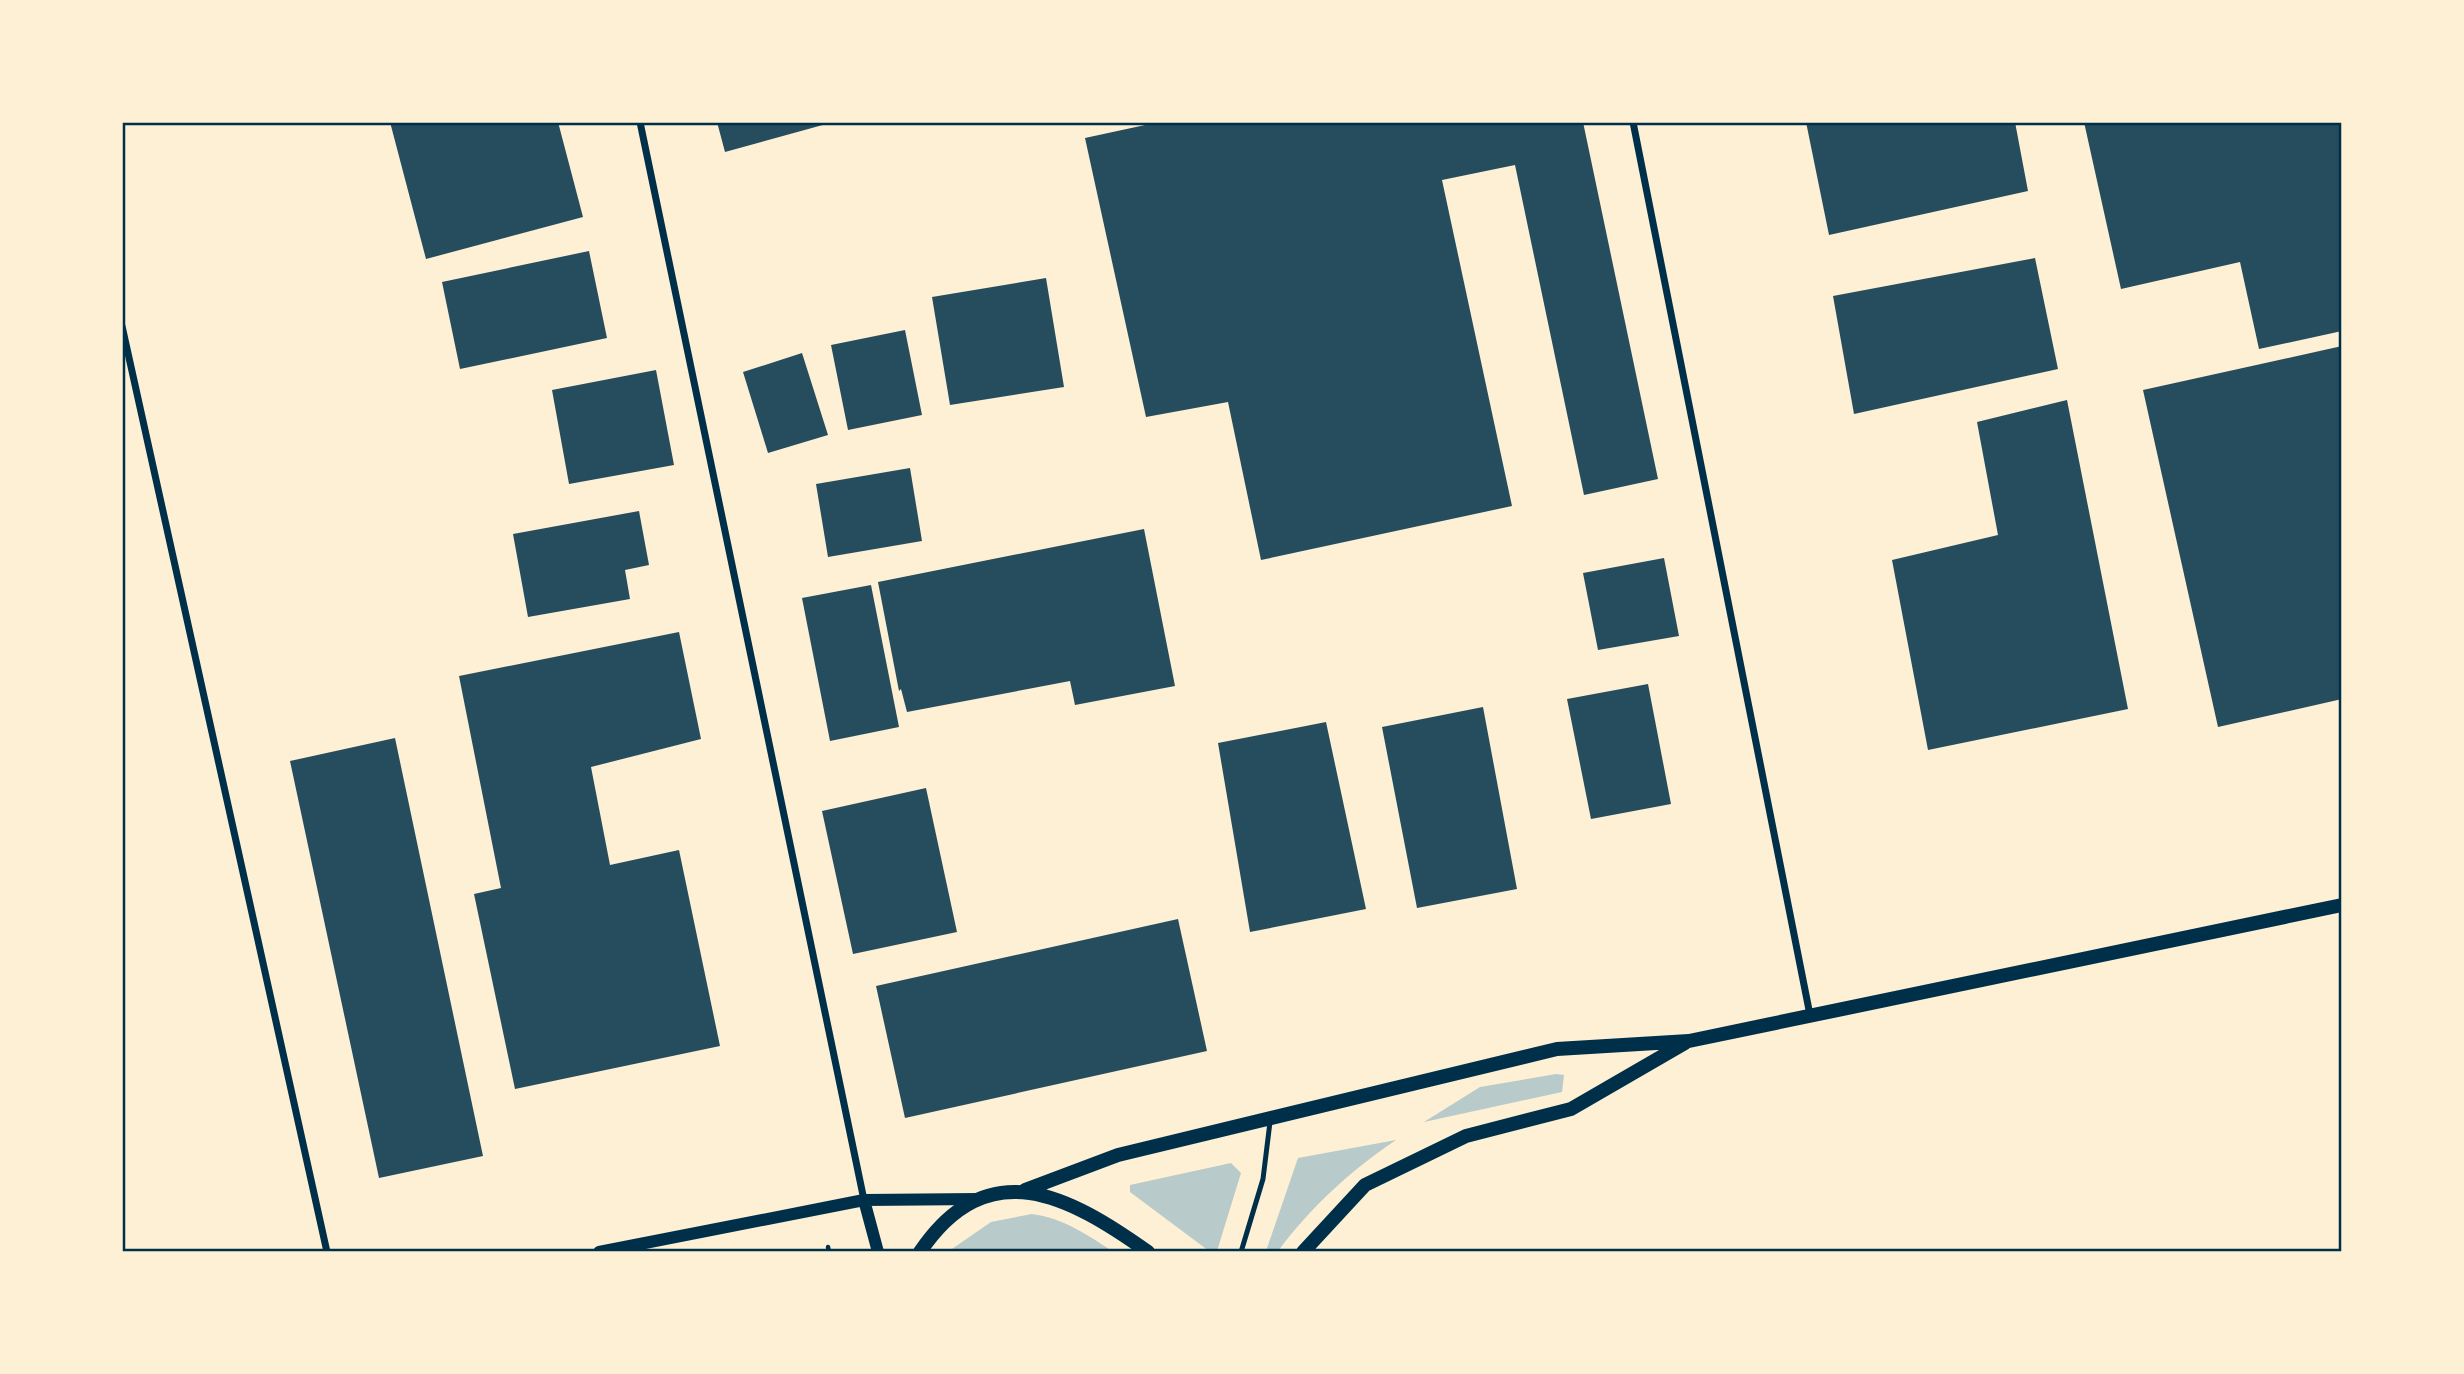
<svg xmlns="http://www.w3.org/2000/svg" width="2464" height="1374" viewBox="0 0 2464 1374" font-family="'Crimson Pro',serif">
<rect width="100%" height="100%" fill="#fdf0d5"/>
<path fill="#b9caca" d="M1556 1074 1564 1075 1562 1092 1424 1122 1480 1087Z
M1396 1140C1349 1172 1312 1206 1278 1251H1266L1298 1158Z
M1231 1163 1241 1173 1217 1251H1209L1130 1192V1185Z
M1032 1214C1063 1218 1086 1234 1112 1251H949L991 1222Z"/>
<path fill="#264d5e" d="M390 122H558L583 217 426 259Z
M717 122H830V123L725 152Z
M1159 122H1583L1658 479 1584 495 1515 165 1442 180 1512 506 1261 560 1228 402 1146 417 1085 138Z
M1806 122H2015L2028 191 1829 235Z
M2084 122H2342V331L2259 349 2240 262 2121 289Z
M589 251 607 338 460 369 442 282Z
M2035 258 2058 369 1854 414 1833 296Z
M1046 278 1064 387 950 405 932 297Z
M905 330 922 415 848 430 831 345Z
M2342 346V699L2218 727 2143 390Z
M802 353 828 435 768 453 743 372Z
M656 370 674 465 569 484 552 390Z
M2067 400 2128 709 1928 750 1892 560 1998 535 1977 422Z
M910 468 922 541 828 557 816 484Z
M639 511 649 565 625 570 630 599 528 617 513 534Z
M1144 529 1175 686 1075 705 1070 681 907 712 901 689 899 691 878 582Z
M1664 558 1679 636 1598 650 1583 573Z
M871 585 899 727 830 741 802 598Z
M679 632 701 739 591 767 610 865 679 850 720 1046 515 1089 474 894 501 888 459 676Z
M1648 684 1671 804 1591 819 1567 699Z
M1483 707 1517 889 1417 908 1382 727Z
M1326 722 1366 909 1250 932 1218 743Z
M395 738 483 1156 379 1178 290 761Z
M926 788 957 932 853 954 822 811Z
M1178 919 1207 1051 905 1118 876 986Z"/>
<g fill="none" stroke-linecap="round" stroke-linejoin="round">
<path stroke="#003049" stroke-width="4.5" d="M828 1247 829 1252"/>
<path stroke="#003049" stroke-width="5" d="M1241 1252 1263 1179 1270 1122"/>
<path stroke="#003049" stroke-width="7" d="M640 122 864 1200
M1633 122 1810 1015
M122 326 327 1252"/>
<path stroke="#003049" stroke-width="12" d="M864 1200 878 1252
M599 1252 864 1200 979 1199"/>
<path stroke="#003049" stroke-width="14" d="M1025 1190 1118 1155 1557 1049 1689 1041 2342 905
M920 1252C988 1151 1069 1196 1148 1252
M1303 1252 1365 1185 1466 1136 1571 1109 1685 1043"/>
</g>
<rect width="2464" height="1374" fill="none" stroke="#fdf0d5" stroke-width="248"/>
<rect x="124" y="124" width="2216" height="1126" fill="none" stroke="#003049" stroke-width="2.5"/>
</svg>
